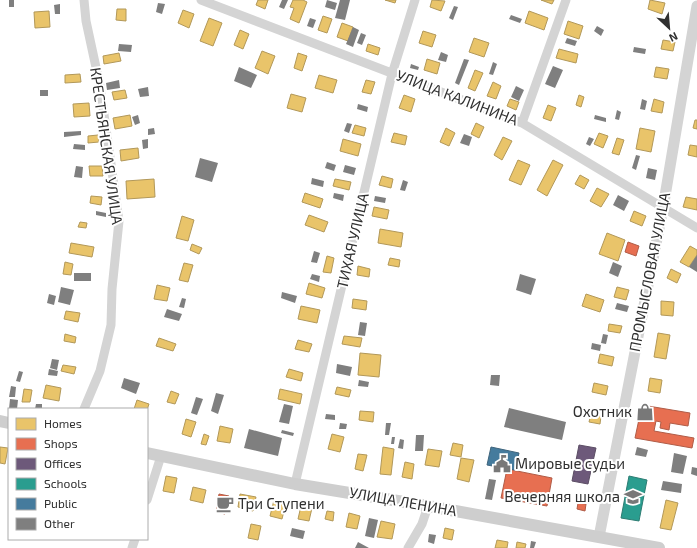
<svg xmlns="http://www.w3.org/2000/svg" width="697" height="548" viewBox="0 0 697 548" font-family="'Exo 2',sans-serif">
<rect width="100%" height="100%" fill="#fff"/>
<path fill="#e9c46a" stroke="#b29859" d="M258 0H268L265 9 256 5Z
M293 0H303L307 2 299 23 290 19 294 8 290 7Z
M385 0H396L395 3Z
M432 0 445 1 441 11 430 7Z
M541 0H554L552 4Z
M650 0 665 3 662 14 648 9Z
M117 9H126V21L116 20Z
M183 10 194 14 189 28 178 23Z
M49 11 50 27 35 28 34 12Z
M529 11 548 18 544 30 525 23Z
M323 16 332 19 327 33 318 30Z
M209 18 222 23 213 46 200 41Z
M568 21 583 26 579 39 564 34Z
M342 23 353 27 348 41 337 37Z
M240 30 249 34 243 49 234 45Z
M423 31 436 35 432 47 419 43Z
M474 38 489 43 484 57 469 52Z
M663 40 675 42 673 51 661 49Z
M368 44 380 48 378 55 366 51Z
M559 49 578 54 576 63 556 58Z
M262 51 275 56 268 74 255 68Z
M119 53 121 61 104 64 103 56Z
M298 53 307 56 302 71 294 68Z
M427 59 440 63 437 74 424 70Z
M656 67 669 69 667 79 654 77Z
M475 70 483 73 475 91 468 88Z
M80 74 81 82 65 83V75Z
M319 75 337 80 333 93 315 88Z
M366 80 375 82 371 94 362 92Z
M493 82 501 86 496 99 487 96Z
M125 90 127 98 114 100 112 92Z
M291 94 306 98 302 112 287 108Z
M404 95 415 99 411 112 399 108Z
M579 95 584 97 581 107 576 105Z
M510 99 519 102 516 110 507 106Z
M654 99 664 102 662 113 651 111Z
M89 103 90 116 74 117 73 104Z
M548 105 556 108 551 121 543 118Z
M130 115 132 126 115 129 113 118Z
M695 120H697V129L693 128Z
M476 123 484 127 479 138 471 134Z
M355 125 366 128 364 136 352 133Z
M446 128 455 133 449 146 440 142Z
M640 128 655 131 651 152 636 149Z
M394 133 407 136 405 145 391 142Z
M599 133 608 136 603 148 594 144Z
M98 135 99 142 88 143V136Z
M503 137 512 141 502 160 494 155Z
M617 138 624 140 619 155 612 153Z
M343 139 361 144 358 156 340 151Z
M690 145 697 146V157L688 155Z
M138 148 139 158 121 161 120 150Z
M518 160 530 165 521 185 509 180Z
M553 160 563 165 547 196 537 190Z
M89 166H102L103 176H90Z
M580 175 589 180 584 189 575 184Z
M382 176 393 179 391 188 379 185Z
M154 179 155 197 127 199 126 181Z
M335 179 351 182 349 190 333 186Z
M597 188 609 194 601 207 590 201Z
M305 193 323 199 320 208 302 202Z
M91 196 102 197 101 205 90 203Z
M686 197 697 199V210L683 207Z
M374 207 389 210 387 219 372 216Z
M634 211 646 216 642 226 630 221Z
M309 215 328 222 324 232 305 225Z
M182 216 194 220 188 241 176 238Z
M80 222 87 223 86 228 78 227Z
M380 229 403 233 401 247 378 243Z
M607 233 625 240 618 261 599 254Z
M71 243 94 247 92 257 69 253Z
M192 244 202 248 199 254 190 250Z
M690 246 697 250V255L689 267 680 262Z
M327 256 334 258 331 273 323 272Z
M390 258 400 260 399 267 388 265Z
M65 262 73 264 71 275 63 274Z
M184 263 193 265 188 282 179 280Z
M358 266 370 269 369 277 357 275Z
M671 269 681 274 677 283 667 278Z
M309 283 325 288 322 298 306 294Z
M157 285 170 288 167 301 154 299Z
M617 287 629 290 626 300 614 297Z
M586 294 604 300 600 312 582 306Z
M353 299 367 301 366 310 352 308Z
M661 301 674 302 673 316 661 315Z
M301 306 320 310 317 323 298 319Z
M66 311 80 313 78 322 64 319Z
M609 324 622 326 620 333 608 331Z
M658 333 670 335 666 359 654 357Z
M65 334 76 337 75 343 64 341Z
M344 336 362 338 360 347 342 344Z
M159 338 176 344 173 351 156 346Z
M298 340 312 344 309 352 295 349Z
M360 353 381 355 379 377 358 375Z
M600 354 614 357 612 366 598 363Z
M63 365 76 367 74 374 61 371Z
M289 369 303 373 301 381 286 377Z
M650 378 662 380 660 393 648 391Z
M594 383 608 386 606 395 592 392Z
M46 385 61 388 59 401 43 398Z
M337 387 351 390 349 397 335 394Z
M24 389 32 390 30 402H22Z
M280 389 302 394 300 404 278 399Z
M171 391 179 394 175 404 167 402Z
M137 400 149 404 147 410V409H134Z
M360 411 374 412 373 422 359 420Z
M591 414 601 416 600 424 589 422Z
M186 419 196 422 191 437 182 434Z
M220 426 233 429 230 443 217 441Z
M204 434 209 436 206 445 201 444Z
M332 434 344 437 340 452 328 449Z
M453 443 463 445 461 457 450 455Z
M0 447 8 448 5 464 0 463Z
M383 447 394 449 391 475 380 474Z
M428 449 442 451 439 467 425 465Z
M358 454 367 455 363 471 355 469Z
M461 458 474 460 469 482 457 479Z
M405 462 414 464 412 479 402 477Z
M166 476 177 478 174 493 163 491Z
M193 487 206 490 203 503 190 500Z
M240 494 256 497 253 511 238 507Z
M274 500 286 503 282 519 270 516Z
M666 500 678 503 671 530 660 528Z
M301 506 312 508 309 521 298 519Z
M327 511 334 512 333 521 325 519Z
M349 513 360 516 357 529 346 527Z
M381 521 395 524 392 539 377 537Z
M251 524 261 526 258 540 248 538Z
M445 528 454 530 452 540 443 538Z
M497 540 508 542 507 548H495Z
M517 542 526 544 525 548H516Z"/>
<path fill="#e76f51" stroke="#b05c47" d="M628 242 639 246 636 256 625 252Z
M642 405 690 413 688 426 670 423 669 430 660 428 661 422 656 421 654 431 694 438 692 448 635 438Z
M507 469 552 478 547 506 501 498Z
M219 494 229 496 225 514 216 512Z
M578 503 586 504 585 511 577 509Z"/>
<path fill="#6d597a" stroke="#5b4d64" d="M579 445 596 448 588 484 572 481Z"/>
<path fill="#2a9d8f" stroke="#2c7c72" d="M629 476 647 480 639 521 621 518Z"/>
<path fill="#457b9d" stroke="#3f647c" d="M491 447 519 453 515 470 487 465Z"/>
<path fill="#7f7f7f" d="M9 0H14V7H9Z
M282 0H288L284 9 279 7Z
M327 0 337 3 335 10 325 7Z
M340 0H350L345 20 335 18Z
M158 3 165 4 162 14 156 12Z
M60 4V14H55L54 5Z
M454 6 458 7 453 20 449 18Z
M511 15 522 19 520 23 509 19Z
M310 18 316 20 313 28 307 26Z
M597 26 604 30 601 36 594 31Z
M353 27 359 30 353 47 346 44Z
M361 33 366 35 362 45 357 43Z
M567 38 577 41 575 46 565 43Z
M119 44 132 45 131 52 118 51Z
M634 47 646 49 645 54 633 52Z
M441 52 448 55 446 62 438 60Z
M464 59 469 60 459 85 455 83Z
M493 62 497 64 493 75 489 74Z
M411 64 419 67 418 70 410 68Z
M553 66 563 70 555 88 545 84Z
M239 67 257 75 251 88 234 81Z
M119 80 120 88 107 90 106 83Z
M516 86 524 90 519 101 511 97Z
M148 87 149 96 140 97 138 89Z
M40 90H48V96H40Z
M642 99 647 101 645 110 640 109Z
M358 104 368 107 367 112 357 109Z
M617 110 621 112 619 120 615 119Z
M138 115 140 123 135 125 132 117Z
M595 115 606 118V122L594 119Z
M347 123 352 124 349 133 344 131Z
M154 128 155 134 148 135V129Z
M81 131V135L64 137V132Z
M464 134 472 137 469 146 460 143Z
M589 137 594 139 590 146 586 144Z
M148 139V148L143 149 142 140Z
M74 144 85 145V150L73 149Z
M636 155 640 156 636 170 632 168Z
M200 158 218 163 212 182 195 177Z
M327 162 336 165 334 171 325 168Z
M345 165 356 168 354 175 343 172Z
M76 166 83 167 82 178 74 177Z
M648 168 657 170 655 180 646 178Z
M312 178 324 181 323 187 311 184Z
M403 180 408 182 405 191 400 190Z
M334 193 344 195 343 201 333 198Z
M618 195 629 201 624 211 613 205Z
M375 196 386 198 385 203 374 201Z
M96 211 106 213V217L96 215Z
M314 251 320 253 317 263 311 262Z
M697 255V272L689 267Z
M613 262 622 266 618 277 609 273Z
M74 273H91V281H74Z
M312 274 320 276 319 282 310 279Z
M520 274 536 279 531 295 516 290Z
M61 287 74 290 70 305 58 302Z
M282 292 297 296 295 303 281 298Z
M49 294 56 296 54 305 47 303Z
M182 298 186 299 184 308 179 307Z
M617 303 629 306 627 312 615 309Z
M167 309 182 314 179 321 164 317Z
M360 322 367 323 365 336 358 335Z
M603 334 608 335 606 344 601 343Z
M592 343 601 345 600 351 591 349Z
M52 359 59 360 57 370 50 368Z
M337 364 352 367 350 376 336 373Z
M49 369 58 371 57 376 48 375Z
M19 371 23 372 20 382 16 381Z
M491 375H500L499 386 490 385Z
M124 378 140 383 136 394 121 388Z
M359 380 369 382 368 387 358 386Z
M11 386 16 387 15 397H9Z
M216 393 224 395 218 414 211 411Z
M196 397 203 399 197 415 191 413Z
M10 399 18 400 17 409H9Z
M36 404H42V409H35Z
M284 404 293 406 289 424 279 422Z
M509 408 566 422 562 440 504 427Z
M326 414 335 415V420L325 419Z
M340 423 347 424 346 429H339Z
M386 423H391L389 435H385Z
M249 429 282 438 278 456 244 448Z
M282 430 294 433 293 436 281 433Z
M416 435H424L423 451H415Z
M392 437H395L394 444H391Z
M400 439 404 440 403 449 398 448Z
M637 447 648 450 646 457 635 455Z
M674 453 687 456 683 474 671 472Z
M692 467 697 468V476L691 474Z
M489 479 496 480 492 500 485 499Z
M663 481 682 484 681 493 661 490Z
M369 518 378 520 374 538 365 536Z
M292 528 305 531 303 539 290 536Z
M429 534 436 535 434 544 428 542Z
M531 541 536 542 534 548H530Z
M358 542 369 548H355Z"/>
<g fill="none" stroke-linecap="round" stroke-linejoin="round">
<path stroke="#d4d4d4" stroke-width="9" d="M201 0 522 123 697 228
M522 123 566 0
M84 409 100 371 111 325 112 289 119 221 100 86 86 21 84 0
M295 484 392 74 415 0
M147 500 161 456
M132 548 135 539
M408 548 422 524 428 506"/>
<path stroke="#d4d4d4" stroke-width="11" d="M599 537 663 208 697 6"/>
<path stroke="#cecece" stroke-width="12" d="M0 421 9 423
M147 453 295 484 428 506 659 548"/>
</g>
<defs>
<g id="shop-bare" transform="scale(1.38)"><path d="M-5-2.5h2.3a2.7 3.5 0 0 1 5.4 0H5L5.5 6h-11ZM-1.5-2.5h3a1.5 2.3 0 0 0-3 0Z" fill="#787878" stroke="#fff" stroke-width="2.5" paint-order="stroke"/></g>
<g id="civic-bare" transform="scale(1.38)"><path d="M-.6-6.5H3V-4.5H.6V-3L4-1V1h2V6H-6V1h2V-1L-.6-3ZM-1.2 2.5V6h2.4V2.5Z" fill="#787878" stroke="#fff" stroke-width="2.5" paint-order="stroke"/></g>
<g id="school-bare" transform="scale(1.38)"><path d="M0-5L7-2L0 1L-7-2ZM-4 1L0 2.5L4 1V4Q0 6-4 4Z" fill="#787878" stroke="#fff" stroke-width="2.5" paint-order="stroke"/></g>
<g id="cafe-bare" transform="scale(1.38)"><path d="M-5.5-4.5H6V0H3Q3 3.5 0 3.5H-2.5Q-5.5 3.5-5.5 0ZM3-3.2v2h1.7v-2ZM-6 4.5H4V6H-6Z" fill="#787878" stroke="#fff" stroke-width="2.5" paint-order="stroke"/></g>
</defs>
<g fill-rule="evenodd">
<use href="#shop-bare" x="645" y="412"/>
<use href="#civic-bare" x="502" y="464"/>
<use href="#school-bare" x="633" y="497"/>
<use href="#cafe-bare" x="225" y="504"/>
</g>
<g text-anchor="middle" stroke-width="4" stroke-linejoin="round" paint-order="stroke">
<g font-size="15" fill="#303030" stroke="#fff">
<text transform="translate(457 98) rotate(21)" y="5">УЛИЦА КАЛИНИНА</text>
<text transform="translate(106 146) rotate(82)" y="5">КРЕСТЬЯНСКАЯ УЛИЦА</text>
<text transform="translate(353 241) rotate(-77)" y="5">ТИХАЯ УЛИЦА</text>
<text transform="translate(650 272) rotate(-79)" y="5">ПРОМЫСЛОВАЯ УЛИЦА</text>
<text transform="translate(403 502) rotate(10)" y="5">УЛИЦА ЛЕНИНА</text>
</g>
<g font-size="15" fill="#303030" stroke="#fff" text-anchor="end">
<text x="632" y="417">Охотник</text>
<text x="515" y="469" text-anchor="start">Мировые судьи</text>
<text x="620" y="502">Вечерняя школа</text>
<text x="238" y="509" text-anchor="start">Три Ступени</text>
</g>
</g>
<rect x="8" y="408" width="140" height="132" fill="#ffffff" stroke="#acacac"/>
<rect x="16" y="418" width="20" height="12" fill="#e9c46a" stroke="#acacac"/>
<text x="44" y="428" font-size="12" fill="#303030">Homes</text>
<rect x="16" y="438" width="20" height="12" fill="#e76f51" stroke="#acacac"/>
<text x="44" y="448" font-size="12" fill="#303030">Shops</text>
<rect x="16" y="458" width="20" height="12" fill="#6d597a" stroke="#acacac"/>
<text x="44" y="468" font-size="12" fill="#303030">Offices</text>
<rect x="16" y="478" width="20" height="12" fill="#2a9d8f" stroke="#acacac"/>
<text x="44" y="488" font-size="12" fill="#303030">Schools</text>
<rect x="16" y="498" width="20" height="12" fill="#457b9d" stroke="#acacac"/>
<text x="44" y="508" font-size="12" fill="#303030">Public</text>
<rect x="16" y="518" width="20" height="12" fill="#7f7f7f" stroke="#acacac"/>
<text x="44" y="528" font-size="12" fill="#303030">Other</text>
<g transform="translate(669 28) rotate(154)" stroke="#ffffff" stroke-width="3" paint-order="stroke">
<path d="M0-3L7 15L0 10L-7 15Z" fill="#303030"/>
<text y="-6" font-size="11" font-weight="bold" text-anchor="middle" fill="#303030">N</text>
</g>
</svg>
